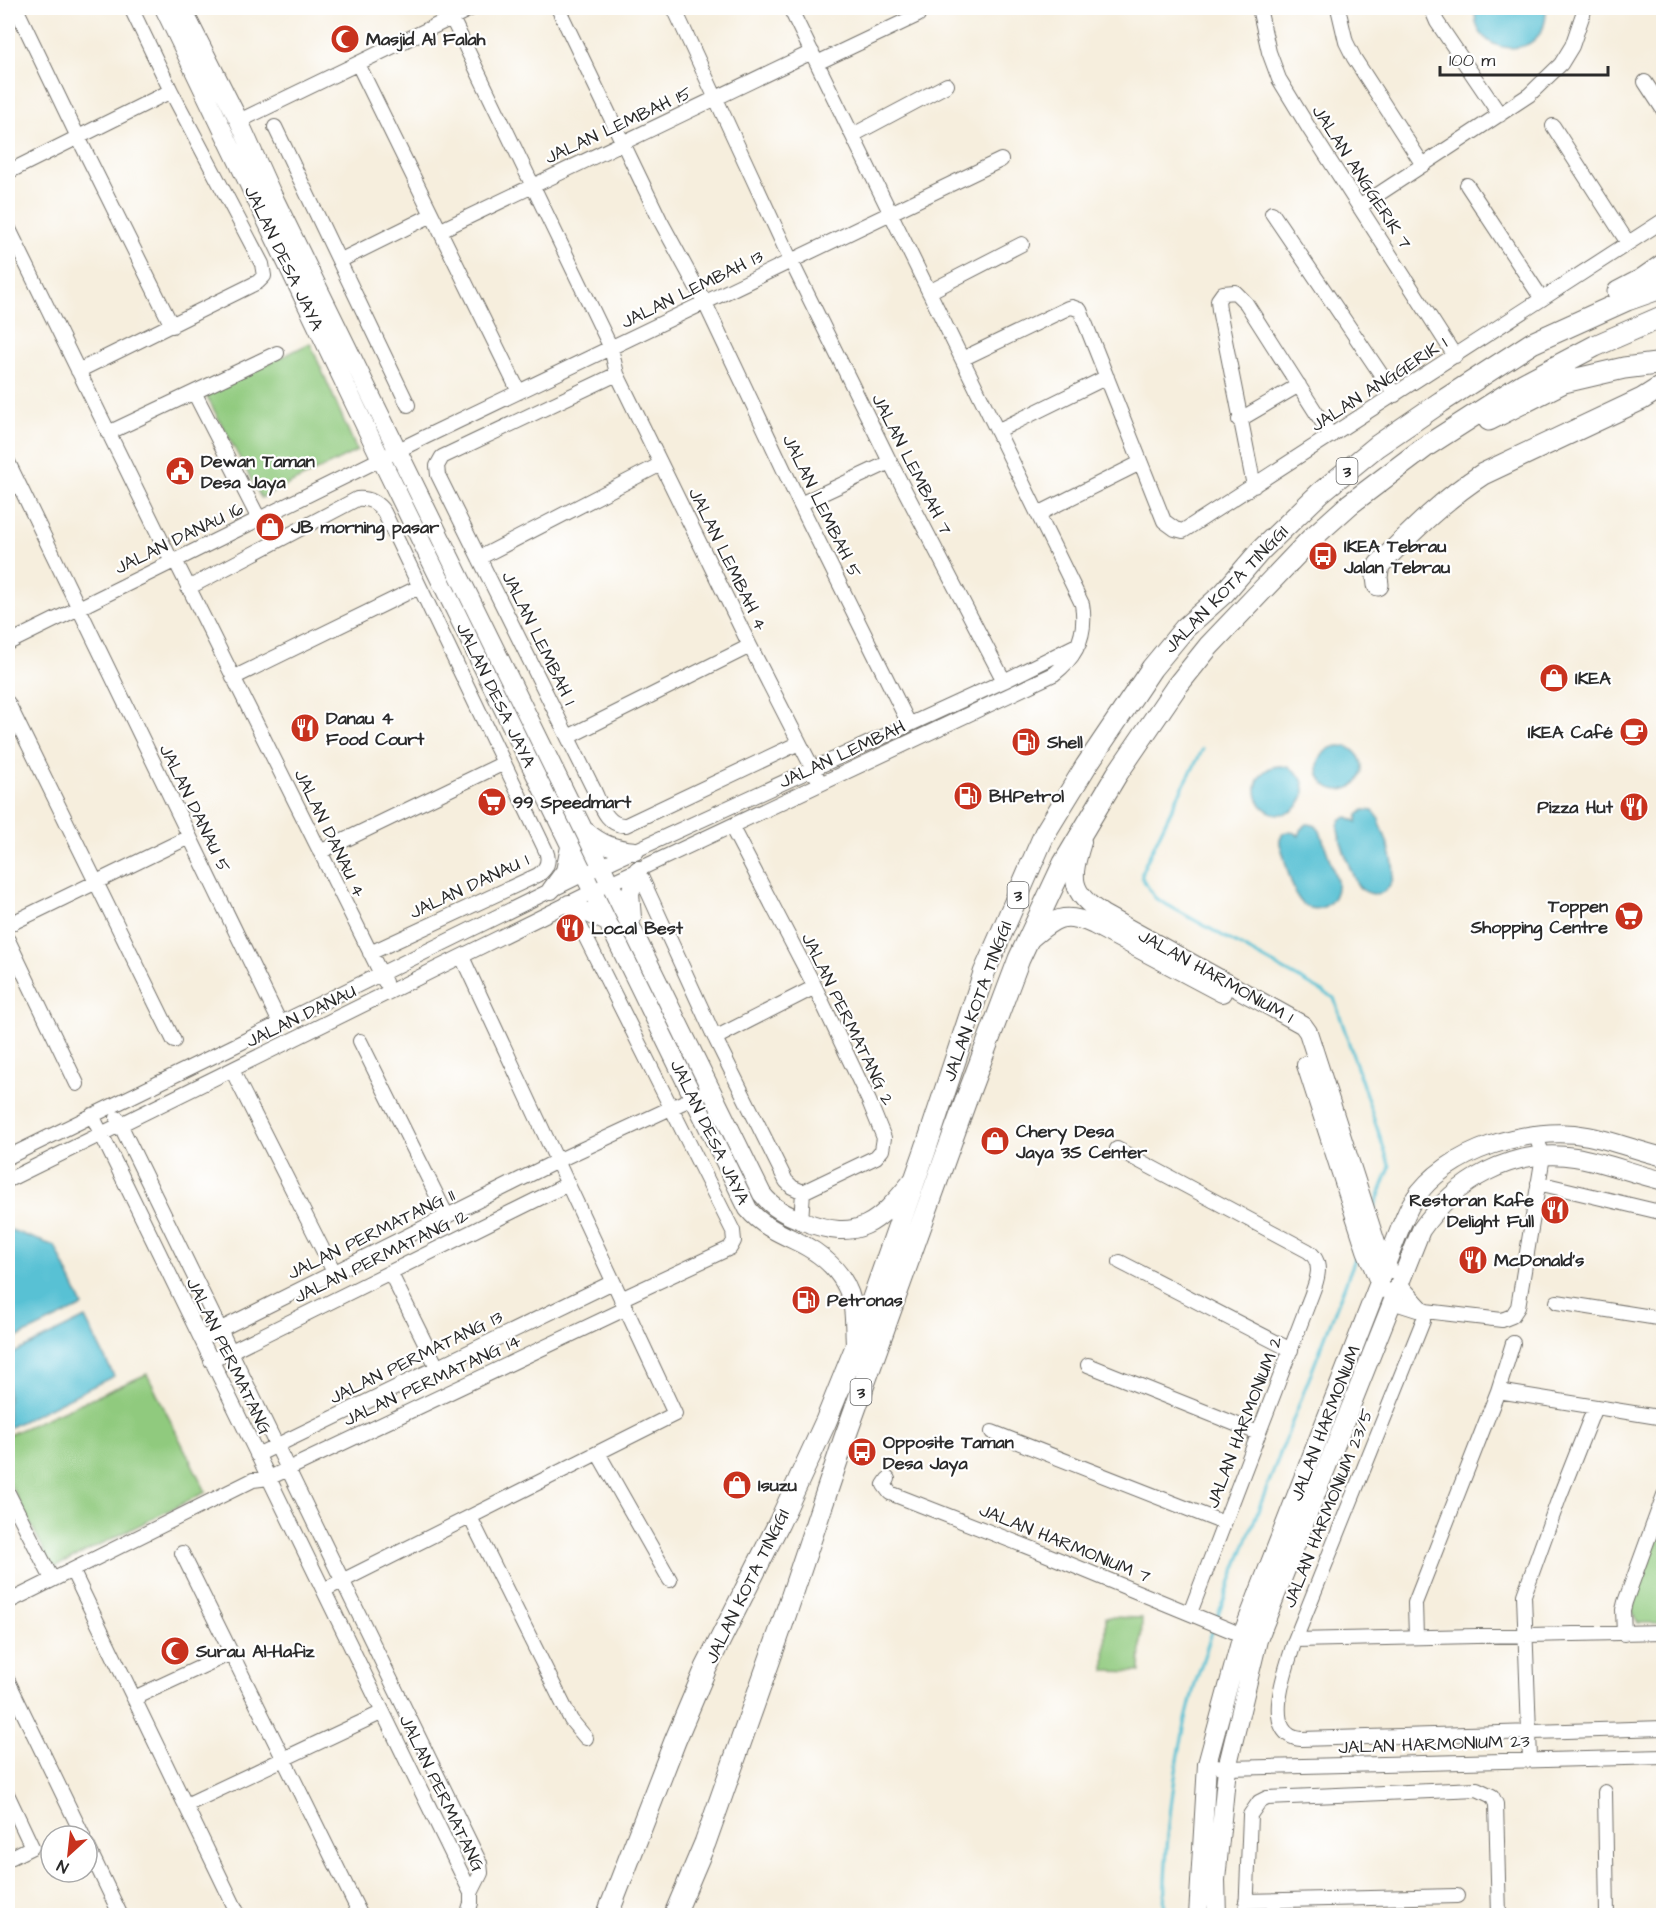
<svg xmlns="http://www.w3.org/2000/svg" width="1671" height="1923" viewBox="0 0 1671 1923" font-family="'Architects Daughter',sans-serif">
<rect width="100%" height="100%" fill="#fff"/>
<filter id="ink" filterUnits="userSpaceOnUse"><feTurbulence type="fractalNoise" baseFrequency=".0167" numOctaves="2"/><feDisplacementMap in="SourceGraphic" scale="12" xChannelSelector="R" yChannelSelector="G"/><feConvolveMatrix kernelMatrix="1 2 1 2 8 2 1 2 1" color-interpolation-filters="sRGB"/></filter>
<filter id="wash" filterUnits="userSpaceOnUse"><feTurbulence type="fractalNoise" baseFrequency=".008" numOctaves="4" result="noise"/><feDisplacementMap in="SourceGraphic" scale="24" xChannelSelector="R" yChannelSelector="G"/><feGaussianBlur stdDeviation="1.35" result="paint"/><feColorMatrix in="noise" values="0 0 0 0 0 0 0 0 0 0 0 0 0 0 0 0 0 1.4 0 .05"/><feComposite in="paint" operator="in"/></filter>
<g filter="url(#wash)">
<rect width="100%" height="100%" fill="#f6eedd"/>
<path fill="#90ca7e" stroke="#5e7a54" stroke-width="1.5" d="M310 343 357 451 261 498 206 395Z
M147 1374 206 1492 53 1568 8 1480V1435Z
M1663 1524V1623H1638L1631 1610Z
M1106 1617 1142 1618 1140 1672 1105 1671Z"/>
<path fill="#58c1d4" stroke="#427680" stroke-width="1.5" d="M1476 8H1546C1549 66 1467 56 1476 8Z
M1318 768a22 22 0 1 1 44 0a22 22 0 1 1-44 0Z
M1256 790a24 24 0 1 1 48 0a24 24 0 1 1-48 0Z
M1364 810 1373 811 1378 817C1384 836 1408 882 1381 893 1374 895 1366 893 1360 888 1354 883 1338 836 1338 828 1338 823 1339 823 1341 819L1348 817 1357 822 1358 815Z
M1307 824 1315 825 1320 831 1337 881C1340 905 1312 920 1298 898 1289 883 1286 861 1280 844V840L1283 833 1291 831 1299 836 1300 830Z
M8 1229 55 1246 83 1306 8 1342Z
M85 1318 114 1376 8 1428V1356Z"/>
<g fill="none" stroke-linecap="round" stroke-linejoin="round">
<path stroke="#58c1d4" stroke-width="3" d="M1203 749 1176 800 1142 871V878L1155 898 1334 998 1390 1167 1373 1211
M1216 1620 1358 1251
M1164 1916C1165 1842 1173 1767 1192 1695 1198 1673 1206 1651 1213 1629"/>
</g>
</g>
<g filter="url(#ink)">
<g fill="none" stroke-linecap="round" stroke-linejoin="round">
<g stroke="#726f69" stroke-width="16">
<path id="minor" d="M16 8 78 137 172 326
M447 8 611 348 617 374 750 646 817 777
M558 8 660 220 705 303 800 504 909 724
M674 8 791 261 890 462 1004 681
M1259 8 1269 52 1279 79 1310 130 1455 356
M1338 8 1346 42 1354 58 1423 165
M1431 8 1437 22 1500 115
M817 63 918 15
M358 64 519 392
M1645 82 1664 111
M239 121 472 8
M1553 126 1628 243
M275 127 408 405
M853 135 947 85
M8 172 171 91
M1467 185 1542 299
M1359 207 1529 95 1561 64 1572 46 1585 8
M1272 213 1395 395
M8 227 172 562
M441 230 812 52
M339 261 432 215
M929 292 1022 244
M962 359 1068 308 1072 307 1080 310 1164 521 1175 529 1183 531 1664 220
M78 371 258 282 264 276 262 264 171 91 131 8
M617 374 442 457 437 466 438 475 593 788C600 802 606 827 626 825L799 743
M195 394 259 519
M1239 420 1299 385
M997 431 1107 377
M108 433 277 353
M8 462 280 1023
M1254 486 1219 310 1218 300 1223 293 1235 292 1246 303 1331 436
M800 504 890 462
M1038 514 1140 463
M479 558 661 464
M175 560 385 982
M188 588 357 499C369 498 377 502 384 512L546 851C550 861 547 869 538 875L370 953
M8 643 425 437 1001 160
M233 678 419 587
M8 703 174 1041
M568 737 750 646
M731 826 815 987 869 1101 884 1138 882 1150 876 1157 803 1192
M320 852 504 763
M638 870 715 1038 786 1181 792 1187 803 1192 801 1221
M569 904 733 1231 734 1241 730 1248 621 1299
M8 925 189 837
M8 940 77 1084
M715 1038 815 987
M360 1041 447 1216
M232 1070 334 1272
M92 1115 471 1893V1903L467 1916
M117 1118 480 1863 481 1873 471 1893
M1117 1149 1308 1251C1327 1264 1314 1287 1308 1304L1190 1613
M8 1157 584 874 1004 681 1079 644
M8 1180 610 883 1054 674C1078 656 1087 633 1082 604L790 8
M1538 1183 1664 1213
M1120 1262 1291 1350
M390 1272 437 1367
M1400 1284 1423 1309
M1392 1302 1417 1310 1502 1320 1512 1316 1518 1307 1543 1156 1535 1133
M1557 1302 1664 1319
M1423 1321 1295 1640C1288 1664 1259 1735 1301 1739L1664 1728
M201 1339 557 1161 701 1094
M211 1361 568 1184
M1088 1365 1258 1433
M1498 1391 1664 1418
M992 1432 1224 1523
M598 1453 670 1580
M257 1455 613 1282
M888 1479 884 1485 890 1493 1033 1549 1242 1635
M8 1493 52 1579
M470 1517 571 1720 586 1738
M182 1553 361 1916
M72 1570 239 1916
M324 1590 675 1414 462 957
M8 1602 253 1480 269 1478 625 1309
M1624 1634 1623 1610 1625 1602 1664 1495
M1416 1637 1415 1603 1498 1391 1513 1343
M1295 1640 1664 1632
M8 1681 83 1836
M134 1698 231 1653
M1530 1760 1524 1595 1559 1498 1595 1407
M1207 1764 1227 1768 1664 1757
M1605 1792 1607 1916
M8 1796 32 1847 8 1859
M186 1805 383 1712
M87 1845 121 1916
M1246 1901 1457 1896
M1246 1916 1250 1815 1259 1802 1267 1798 1477 1789 1492 1796 1496 1804 1499 1916"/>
</g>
<g stroke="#726f69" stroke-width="20">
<path id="major" d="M164 8 381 459 748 1209C760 1224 777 1232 794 1240 820 1252 845 1272 852 1302 855 1315 854 1330 855 1344
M182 8 239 121 271 192 762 1194C773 1208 786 1215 803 1221 859 1243 878 1223 912 1181
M587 832C602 845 615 849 635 851
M1082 842C1071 878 1069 892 1103 914L1303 1025 1308 1032 1377 1246 1389 1270
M551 890 565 871 570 847
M569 904 607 922
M632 918 630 893 638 870
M1027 942C1052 921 1061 909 1094 925L1222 993
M1306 1065 1366 1250 1382 1289
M1198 1916 1207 1764 1242 1635 1401 1226C1405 1218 1408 1208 1413 1201 1446 1149 1531 1125 1588 1136 1614 1141 1638 1151 1664 1157
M1217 1916 1216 1880 1227 1768 1258 1640 1421 1230C1455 1181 1512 1147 1575 1157 1604 1162 1634 1174 1664 1181"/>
</g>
<g stroke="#726f69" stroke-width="23">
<path id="highway" d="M1618 292 1641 280 1664 264
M1489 420 1564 382 1624 368 1664 363
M1378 585 1377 577 1379 565C1411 532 1444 499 1483 474L1642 399 1664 385
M607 1916 675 1741 706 1668 779 1523 826 1421 855 1349 925 1151 984 973 1045 833 1086 766 1152 668 1185 628 1224 593 1261 550 1320 493 1377 446 1441 402 1532 343 1627 300 1664 287
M674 1916 705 1843 783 1622 844 1440 966 1100 1019 959 1064 863 1117 774 1177 686 1209 646 1311 539 1350 504 1428 445 1523 384 1595 346 1664 316"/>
</g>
<use href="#minor" stroke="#fff" stroke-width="14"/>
<use href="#major" stroke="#fff" stroke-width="18"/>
<use href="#highway" stroke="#fff" stroke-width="21"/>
</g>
</g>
<defs>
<g id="mosque-disc" transform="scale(1.5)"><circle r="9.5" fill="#c8321e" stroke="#fff"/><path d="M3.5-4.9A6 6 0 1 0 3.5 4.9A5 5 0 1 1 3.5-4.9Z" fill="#fff"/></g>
<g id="civic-disc" transform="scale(1.5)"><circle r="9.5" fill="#c8321e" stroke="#fff"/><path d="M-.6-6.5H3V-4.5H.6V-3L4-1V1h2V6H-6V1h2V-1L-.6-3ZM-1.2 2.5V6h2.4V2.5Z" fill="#fff"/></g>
<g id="shop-disc" transform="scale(1.5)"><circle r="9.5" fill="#c8321e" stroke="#fff"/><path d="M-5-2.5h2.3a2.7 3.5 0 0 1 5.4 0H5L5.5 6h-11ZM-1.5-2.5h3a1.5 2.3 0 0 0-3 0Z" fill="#fff"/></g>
<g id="bus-disc" transform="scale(1.5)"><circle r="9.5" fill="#c8321e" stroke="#fff"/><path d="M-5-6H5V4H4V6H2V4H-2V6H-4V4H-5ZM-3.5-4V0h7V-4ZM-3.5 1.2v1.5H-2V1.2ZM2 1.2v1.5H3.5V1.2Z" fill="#fff"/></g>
<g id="restaurant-disc" transform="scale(1.5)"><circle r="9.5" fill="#c8321e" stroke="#fff"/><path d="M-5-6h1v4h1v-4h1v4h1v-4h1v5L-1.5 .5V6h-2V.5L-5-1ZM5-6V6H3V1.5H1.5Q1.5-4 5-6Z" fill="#fff"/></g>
<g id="cafe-disc" transform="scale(1.5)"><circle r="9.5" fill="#c8321e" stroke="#fff"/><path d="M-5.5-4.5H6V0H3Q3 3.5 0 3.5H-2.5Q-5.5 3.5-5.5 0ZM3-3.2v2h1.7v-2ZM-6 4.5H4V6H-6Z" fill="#fff"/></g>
<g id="fuel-disc" transform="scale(1.5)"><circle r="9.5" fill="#c8321e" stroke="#fff"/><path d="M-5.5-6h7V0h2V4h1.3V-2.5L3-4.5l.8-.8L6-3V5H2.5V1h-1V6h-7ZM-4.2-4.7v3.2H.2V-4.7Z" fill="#fff"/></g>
<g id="supermarket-disc" transform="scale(1.5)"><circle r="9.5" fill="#c8321e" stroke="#fff"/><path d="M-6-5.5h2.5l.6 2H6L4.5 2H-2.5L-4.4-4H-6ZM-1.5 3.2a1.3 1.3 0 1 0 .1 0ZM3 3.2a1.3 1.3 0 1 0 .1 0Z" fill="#fff"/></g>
</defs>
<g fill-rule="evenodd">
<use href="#mosque-disc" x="345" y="39"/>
<use href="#civic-disc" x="180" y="471"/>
<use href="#shop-disc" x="270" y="527"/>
<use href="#bus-disc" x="1323" y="556"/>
<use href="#shop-disc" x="1554" y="678"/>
<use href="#restaurant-disc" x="305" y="728"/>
<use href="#cafe-disc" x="1634" y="732"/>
<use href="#fuel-disc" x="1026" y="742"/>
<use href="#fuel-disc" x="968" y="796"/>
<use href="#supermarket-disc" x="492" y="802"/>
<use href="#restaurant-disc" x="1634" y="807"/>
<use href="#supermarket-disc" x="1629" y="916"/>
<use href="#restaurant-disc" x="570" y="928"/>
<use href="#shop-disc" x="995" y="1141"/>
<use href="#restaurant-disc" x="1555" y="1210"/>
<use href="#restaurant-disc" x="1473" y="1260"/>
<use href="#fuel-disc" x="806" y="1300"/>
<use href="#bus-disc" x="862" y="1452"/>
<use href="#shop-disc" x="737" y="1485"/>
<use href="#mosque-disc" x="175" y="1651"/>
</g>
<g text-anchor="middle" stroke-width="4.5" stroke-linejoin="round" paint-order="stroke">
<g fill="#fff" stroke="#6b6b6b" stroke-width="1.5">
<rect x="1336.5" y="458" width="21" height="26" rx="4.5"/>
<rect x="1007.5" y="882" width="21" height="26" rx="4.5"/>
<rect x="850.5" y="1379" width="21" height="26" rx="4.5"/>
</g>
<g font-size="16" font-weight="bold" fill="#2b2b2b">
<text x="1347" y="477">3</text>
<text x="1018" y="901">3</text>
<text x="861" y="1398">3</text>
</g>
<g font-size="18" font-weight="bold" fill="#2b2b2b" stroke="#fff" text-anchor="start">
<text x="366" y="45">Masjid Al Falah</text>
<text x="201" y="467">Dewan Taman<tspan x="201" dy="21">Desa Jaya</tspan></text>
<text x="291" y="533">JB morning pasar</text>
<text x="1344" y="552">IKEA Tebrau<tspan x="1344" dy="21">Jalan Tebrau</tspan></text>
<text x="1575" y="684">IKEA</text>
<text x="326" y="724">Danau 4<tspan x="326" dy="21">Food Court</tspan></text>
<text x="1613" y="738" text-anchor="end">IKEA Café</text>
<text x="1047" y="748">Shell</text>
<text x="989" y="802">BHPetrol</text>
<text x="513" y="808">99 Speedmart</text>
<text x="1613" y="813" text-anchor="end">Pizza Hut</text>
<text x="1608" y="912" text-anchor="end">Toppen<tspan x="1608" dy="21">Shopping Centre</tspan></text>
<text x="591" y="934">Local Best</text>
<text x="1016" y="1137">Chery Desa<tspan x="1016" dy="21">Jaya 3S Center</tspan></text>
<text x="1534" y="1206" text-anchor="end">Restoran Kafe<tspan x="1534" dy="21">Delight Full</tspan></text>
<text x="1494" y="1266">McDonald's</text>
<text x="827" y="1306">Petronas</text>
<text x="883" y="1448">Opposite Taman<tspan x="883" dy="21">Desa Jaya</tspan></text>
<text x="758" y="1491">Isuzu</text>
<text x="196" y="1657">Surau Al-Hafiz</text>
</g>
<g font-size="18" fill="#2b2b2b" stroke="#fff">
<text transform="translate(618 125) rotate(-25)" y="6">JALAN LEMBAH 15</text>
<text transform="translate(1362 177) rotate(57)" y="6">JALAN ANGGERIK 7</text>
<text transform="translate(284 258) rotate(64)" y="6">JALAN DESA JAYA</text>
<text transform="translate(692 289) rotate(-26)" y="6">JALAN LEMBAH 13</text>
<text transform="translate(1379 384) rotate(-33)" y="6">JALAN ANGGERIK 1</text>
<text transform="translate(912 464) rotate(63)" y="6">JALAN LEMBAH 7</text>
<text transform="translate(822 506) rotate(64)" y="6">JALAN LEMBAH 5</text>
<text transform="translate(179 538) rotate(-26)" y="6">JALAN DANAU 16</text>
<text transform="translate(728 559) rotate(64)" y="6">JALAN LEMBAH 4</text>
<text transform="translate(1226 589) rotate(-46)" y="6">JALAN KOTA TINGGI</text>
<text transform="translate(539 638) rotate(64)" y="6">JALAN LEMBAH 1</text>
<text transform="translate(496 695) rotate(64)" y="6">JALAN DESA JAYA</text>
<text transform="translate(842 754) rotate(-25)" y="6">JALAN LEMBAH</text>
<text transform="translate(195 808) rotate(64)" y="6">JALAN DANAU 5</text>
<text transform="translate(330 833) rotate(64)" y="6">JALAN DANAU 4</text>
<text transform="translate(469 886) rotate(-25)" y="6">JALAN DANAU 1</text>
<text transform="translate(1216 976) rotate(29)" y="6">JALAN HARMONIUM 1</text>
<text transform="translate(977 1001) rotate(-70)" y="6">JALAN KOTA TINGGI</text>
<text transform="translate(301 1016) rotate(-26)" y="6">JALAN DANAU</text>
<text transform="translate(848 1019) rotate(64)" y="6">JALAN PERMATANG 2</text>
<text transform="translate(710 1132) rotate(64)" y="6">JALAN DESA JAYA</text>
<text transform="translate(371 1234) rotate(-26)" y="6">JALAN PERMATANG 11</text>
<text transform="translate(381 1256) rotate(-26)" y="6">JALAN PERMATANG 12</text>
<text transform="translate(229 1356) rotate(64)" y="6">JALAN PERMATANG</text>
<text transform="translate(416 1357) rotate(-26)" y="6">JALAN PERMATANG 13</text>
<text transform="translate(432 1380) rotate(-25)" y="6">JALAN PERMATANG 14</text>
<text transform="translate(1244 1422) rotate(-69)" y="6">JALAN HARMONIUM 2</text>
<text transform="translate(1325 1423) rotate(-69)" y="6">JALAN HARMONIUM</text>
<text transform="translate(1328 1508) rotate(-68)" y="6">JALAN HARMONIUM 23/5</text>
<text transform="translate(1065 1543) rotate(22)" y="6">JALAN HARMONIUM 7</text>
<text transform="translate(747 1586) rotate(-64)" y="6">JALAN KOTA TINGGI</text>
<text transform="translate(1434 1744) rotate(-2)" y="6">JALAN HARMONIUM 23</text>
<text transform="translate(442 1793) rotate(64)" y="6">JALAN PERMATANG</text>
</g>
</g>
<rect width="1671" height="1923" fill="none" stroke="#fff" stroke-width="30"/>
<g transform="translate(69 1854) rotate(207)"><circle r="28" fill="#ffffff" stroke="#aaaaaa" stroke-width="1.5"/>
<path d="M0-4.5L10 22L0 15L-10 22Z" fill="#c8321e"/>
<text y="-9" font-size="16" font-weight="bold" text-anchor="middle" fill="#2b2b2b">N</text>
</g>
<path d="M1440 66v9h168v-9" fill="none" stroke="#2b2b2b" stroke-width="3"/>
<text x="1449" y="66" font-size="18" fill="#2b2b2b" stroke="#ffffff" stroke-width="4.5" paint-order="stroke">100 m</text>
</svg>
